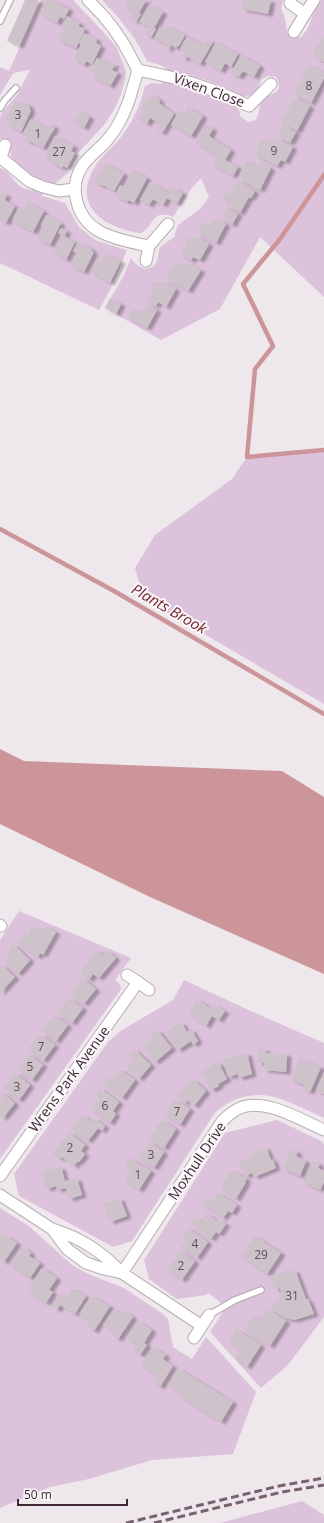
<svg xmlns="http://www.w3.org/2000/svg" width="324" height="1523" viewBox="0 0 324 1523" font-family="'Open Sans',sans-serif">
<defs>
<filter id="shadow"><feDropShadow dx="4.5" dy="2.5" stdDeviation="1" flood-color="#0004"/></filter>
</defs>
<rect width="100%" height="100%" fill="#eee7ec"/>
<path fill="#dcc2db" d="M41 0H73L74 1 107 36 117 48 126 72 125 80 121 94 115 108 105 124 80 151 68 173 54 184C39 179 20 172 12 158 8 150 12 140 0 139V117L3 111 17 95 30 70 13 73 0 95V67L9 71Z
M102 0H283L281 8 285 18 287 31 293 37 300 38C312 28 311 12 320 0H324V297L260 237 220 309 161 340 105 308 123 277 131 258C136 267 149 274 156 263 159 258 158 252 160 247L174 237 178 225 200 209 209 197 201 178 191 189 173 217C152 208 155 226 141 233 103 228 70 205 96 165 104 153 116 145 124 133 134 119 141 103 145 86L152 83 161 84 163 80 192 86 212 98 234 103 239 108 240 116 248 122 256 120C260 114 258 104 263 98 268 93 275 96 279 88L278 81 276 77 268 76 262 79C258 85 260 93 250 96 244 98 236 93 230 90 210 80 189 75 167 70L163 66 147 61 135 39 117 16Z
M0 168C11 171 12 181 21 187 28 191 35 189 43 192L42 196 65 203 79 227 90 236 97 241 127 250 112 286 99 310 0 263Z
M324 450V704L144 599 135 568 155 535 232 479 247 457Z
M19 911 131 958 115 980 120 984 121 989 0 1159V940Z
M184 980 255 1013 324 1043V1118C308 1111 286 1099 270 1096 250 1092 227 1100 214 1114L132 1241 113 1247 19 1196 14 1174 108 1042 122 1030 173 1000Z
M277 1120 319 1140 324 1144V1317L288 1365 261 1388 210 1332 224 1310 220 1302 208 1293 206 1295 177 1299 149 1279 144 1260 225 1133Z
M0 1208 30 1227 72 1265 88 1274 124 1288 163 1314 168 1319 173 1347 192 1359 206 1337 256 1392 233 1454 152 1460 89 1479 50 1487 0 1508Z
M302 1501 324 1515V1523H220Z"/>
<path fill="#cc959a" d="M0 749 24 761 282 771 324 797V974L150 897 0 824Z"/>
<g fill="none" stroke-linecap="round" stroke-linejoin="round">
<path stroke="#cc959a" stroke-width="4.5" d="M324 175 280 239 243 284 273 346 255 369 247 457 324 450
M0 529 114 591 324 714"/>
</g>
<path fill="#cec3ca" filter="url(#shadow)" d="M25 0H39L19 46 7 41Z
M47 0 50 1 51 0H55V1L69 9 64 19 60 17 57 23 40 14Z
M128 0H146L139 13 141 14 136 22 130 18 134 12 124 6Z
M243 0 250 1V0H271L268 14 242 9Z
M149 5 163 12 154 28 156 29 151 37 145 34 149 27 139 22Z
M67 16 80 23 78 26 85 29 76 48 59 40 64 29 62 28Z
M168 26 185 35 179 46H178L176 48 171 45 168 50 165 48 167 45 154 38 160 27 165 30Z
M84 33 97 39 96 43 101 46 92 64 86 61 84 65 74 59 81 44 79 43Z
M187 36 203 45 207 39 213 42 200 64 186 56 185 59 181 57 184 52 180 49Z
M322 38 324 39V62L315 58 316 56 313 54Z
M216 42 238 54 231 67 225 63 221 71 205 62Z
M241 55 260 66 254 77 243 71 239 77 231 73Z
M97 58 111 65 112 63 115 64 112 70 118 73 110 86 93 77 95 74 90 71Z
M309 65 324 73V78L311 103 294 94Z
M153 95 160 100 159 103 174 114 162 133 157 130 161 124 150 118 147 124 139 119 143 112 140 110 147 98 150 99Z
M294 98 310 106 297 131 281 123Z
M15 101 21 105 22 102 30 106 29 109 31 110 21 132 8 125 10 122 5 120Z
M188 107 203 116 191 136 171 125 179 111 184 115Z
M80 111 90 117 84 128 74 122Z
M31 119 48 129 50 124 55 127 43 148 29 141 28 142 25 140 27 135 23 133Z
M206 125 213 129 209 136 231 150 225 160 238 167 233 176 213 165 218 156 196 143Z
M283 125 296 132 290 143 277 137Z
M55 136 74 146 71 151 75 153 67 168 63 166 62 168 50 162 51 160 44 156Z
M263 138 274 143 276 139 293 147 285 162 281 160 277 166 255 155Z
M247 161 256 166 259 162 271 168 260 190 238 178Z
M105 163 124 174 114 191 103 185 102 186 94 182Z
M133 170 147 178 134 203 128 200 127 202 115 196 120 185 124 187Z
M237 181 255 191 251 198 249 197 240 213 226 205 229 200 222 197 224 193 228 195Z
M150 182 169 193 173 187 183 193 177 204 167 198 163 205 153 199 149 205 140 200Z
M2 192 7 195 4 200 15 206 6 223 0 220V201L2 199 0 198V195Z
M28 202 44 211 33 232 12 221 18 208 24 211Z
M228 208 238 214 232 225 222 219Z
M46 215 61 223 50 245 37 239 43 227 41 225Z
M215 218 226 224 216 243 198 233 203 223 210 227Z
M61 228 67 231 64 236 75 242 66 260 53 252 62 235 58 233Z
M196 236 209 244 200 260 193 257 191 261 181 255 188 242 185 240 187 237 193 240Z
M78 242 92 249 91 251 94 252 84 272 71 266 78 253 73 251Z
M106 254 121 261 110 283 90 272 97 259 102 262Z
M176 262 185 267 188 263 201 270 188 291 166 279Z
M162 281 176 289 166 307 158 302 156 306 147 301 154 287 151 286 154 282 160 286Z
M110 298 121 304 116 314 105 308Z
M147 304 157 310 147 328 128 318 133 309 142 314Z
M32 926 42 932 46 926 56 932 43 955 40 953 38 957 17 943 24 933 28 935Z
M13 944 30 960 18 974 4 961 11 952 8 949Z
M97 950 103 955 107 951 116 958 99 978 93 974 89 980 80 973Z
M2 965 15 977 0 993V967Z
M82 978 96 989 84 1004 71 994Z
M69 998 83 1008 72 1023 57 1013Z
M197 999 210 1008 213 1004 225 1011 219 1020 212 1016 206 1026 188 1014Z
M54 1015 68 1025 56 1041 42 1031Z
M181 1022 187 1032 191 1029 198 1041 193 1045 191 1041 178 1050 166 1032Z
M157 1030 172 1048 155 1062 143 1047 154 1038 151 1034Z
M40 1034 55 1045 43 1061 28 1049Z
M134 1049 151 1065 139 1079 126 1067 134 1058 129 1055Z
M259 1049H266V1053L287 1054 286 1072 264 1070 265 1063H258Z
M247 1053 252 1074 239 1078 238 1074 228 1077 224 1059Z
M29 1054 43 1065 32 1080 17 1070Z
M300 1058 321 1067 310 1092 303 1089 305 1085 291 1080Z
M218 1062 227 1079 218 1084 219 1086 211 1090 201 1071Z
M120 1069 135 1080 122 1098 102 1083 106 1078 111 1082Z
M324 1072V1094L316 1091Z
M15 1073 30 1085 19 1100 3 1089Z
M192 1079 206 1091 194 1106 187 1100 185 1103 177 1096Z
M100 1088 119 1102 113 1111 116 1114 110 1123 91 1110 100 1098 95 1094Z
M1 1092 15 1103 3 1118 0 1116Z
M175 1099 190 1109 180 1125 164 1115Z
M82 1115 91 1122 94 1118 105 1126 102 1131 98 1128 88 1141 71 1129Z
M162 1120 176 1129 164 1148 149 1139Z
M69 1132 85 1145 81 1151 85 1154 79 1162 78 1161 74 1166 62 1157 60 1159 53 1154Z
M149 1142 164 1152 154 1168 139 1158Z
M266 1147 271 1160 273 1159 276 1168 254 1177 252 1173 245 1176 239 1162 254 1156 252 1152Z
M291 1149 298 1152 296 1156 306 1161 300 1176 283 1169Z
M130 1158 151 1171 139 1190 124 1180 131 1169 125 1165Z
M313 1161 320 1164 318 1168 324 1171V1182L320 1190 303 1182Z
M61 1167 65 1181 77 1178 82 1195 69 1199 66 1188 57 1190 56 1186 46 1189 41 1172Z
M232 1170 247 1179 245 1181 246 1182 236 1199 220 1188Z
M218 1193 237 1205 232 1213 228 1211 223 1218 203 1205 206 1199 211 1203Z
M120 1198 127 1216 110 1222 103 1204Z
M206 1213 217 1221 219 1219 226 1224 219 1234 216 1232 211 1239 190 1224 195 1217 201 1221Z
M188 1228 208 1242 197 1258 181 1247 187 1240 182 1236Z
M0 1234 4 1237 5 1235 17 1243 4 1262 0 1259Z
M255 1236 281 1253 267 1274 241 1257Z
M23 1247 31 1253 29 1256 40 1263 30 1278 11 1266Z
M180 1251 195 1261 182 1280 167 1270Z
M42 1268 57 1278 49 1290 53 1292 46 1303 27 1291Z
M295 1270 306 1299H308L314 1314 294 1320 285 1318 271 1309 282 1294 280 1288 275 1290 270 1276Z
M72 1288 86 1296 75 1314 60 1305 57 1310 52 1306 60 1294 66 1298Z
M91 1296 110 1306 94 1331 88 1327 91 1322 79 1314Z
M114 1309 122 1314 124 1311 133 1317 118 1339 113 1336 115 1332 103 1325Z
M268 1309 286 1321 270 1346 244 1330 254 1315 261 1319Z
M138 1321 152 1330 144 1343 147 1345 140 1355 134 1351 138 1345 127 1338Z
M236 1329 261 1345 247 1367 235 1359 240 1350 228 1342Z
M153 1347 166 1355 163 1359 173 1366 160 1387 154 1383 158 1377 141 1366Z
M178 1368 233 1402 221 1422 178 1396 180 1393 168 1385Z"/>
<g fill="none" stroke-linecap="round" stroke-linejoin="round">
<g stroke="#b9adb4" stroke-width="8">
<path id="service" d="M0 21 10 0
M0 108 5 100 16 88
M209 1315 235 1300 261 1290"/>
</g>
<g stroke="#b9adb4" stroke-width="13">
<path id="minor" d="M88 0C106 17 122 38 133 61 134 63 136 66 137 69 138 74 134 82 133 87 129 104 120 125 108 139 101 148 90 155 83 165 68 187 76 218 99 231 113 239 133 243 149 246
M290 3 305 14 294 32
M305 14 314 0
M137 70C177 77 213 88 249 106L271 84
M0 157 29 181 43 187 59 191 74 189
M1 157 5 145
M146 261 149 246 168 224
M0 925 1 926
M138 982 149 990
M0 1176 138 982 127 975
M0 1195 52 1229 67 1249 86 1263 104 1269 122 1273 202 1326
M52 1229C81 1238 101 1251 122 1273L223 1120C228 1116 233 1111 238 1109 263 1096 301 1120 324 1130
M194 1338 209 1315"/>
</g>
<use href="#service" stroke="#fff" stroke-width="5.5"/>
<use href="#minor" stroke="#fff" stroke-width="11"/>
<path stroke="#79626e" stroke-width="3" stroke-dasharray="8 4" stroke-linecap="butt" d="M126 1523 279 1486 324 1478
M154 1523 282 1492 324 1485"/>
</g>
<g text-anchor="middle" stroke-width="4" stroke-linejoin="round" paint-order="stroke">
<g font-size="12" fill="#624e59">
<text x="309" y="90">8</text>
<text x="18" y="119">3</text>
<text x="38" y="138">1</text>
<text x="274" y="155">9</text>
<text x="59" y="156">27</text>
<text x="41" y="1051">7</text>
<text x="30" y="1071">5</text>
<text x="17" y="1091">3</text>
<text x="105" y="1110">6</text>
<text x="177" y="1116">7</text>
<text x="70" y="1152">2</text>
<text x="151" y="1159">3</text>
<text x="138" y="1179">1</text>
<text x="195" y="1248">4</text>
<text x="261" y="1259">29</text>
<text x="181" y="1270">2</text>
<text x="292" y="1300">31</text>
</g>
<g font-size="14" fill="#3e2733" stroke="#faf7fa">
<text transform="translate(209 90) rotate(20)" y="5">Vixen Close</text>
<text transform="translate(69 1079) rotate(-54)" y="5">Wrens Park Avenue</text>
<text transform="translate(197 1161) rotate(-56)" y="5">Moxhull Drive</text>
</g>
<g font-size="15" font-style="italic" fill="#75272d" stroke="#faf7fa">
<text transform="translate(169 609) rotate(30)" y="5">Plants Brook</text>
</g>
</g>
<path d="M18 1499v6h109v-6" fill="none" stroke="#3e2733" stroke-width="2"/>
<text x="24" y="1499" font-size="12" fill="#3e2733" stroke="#faf7fa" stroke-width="3" paint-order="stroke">50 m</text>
</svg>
